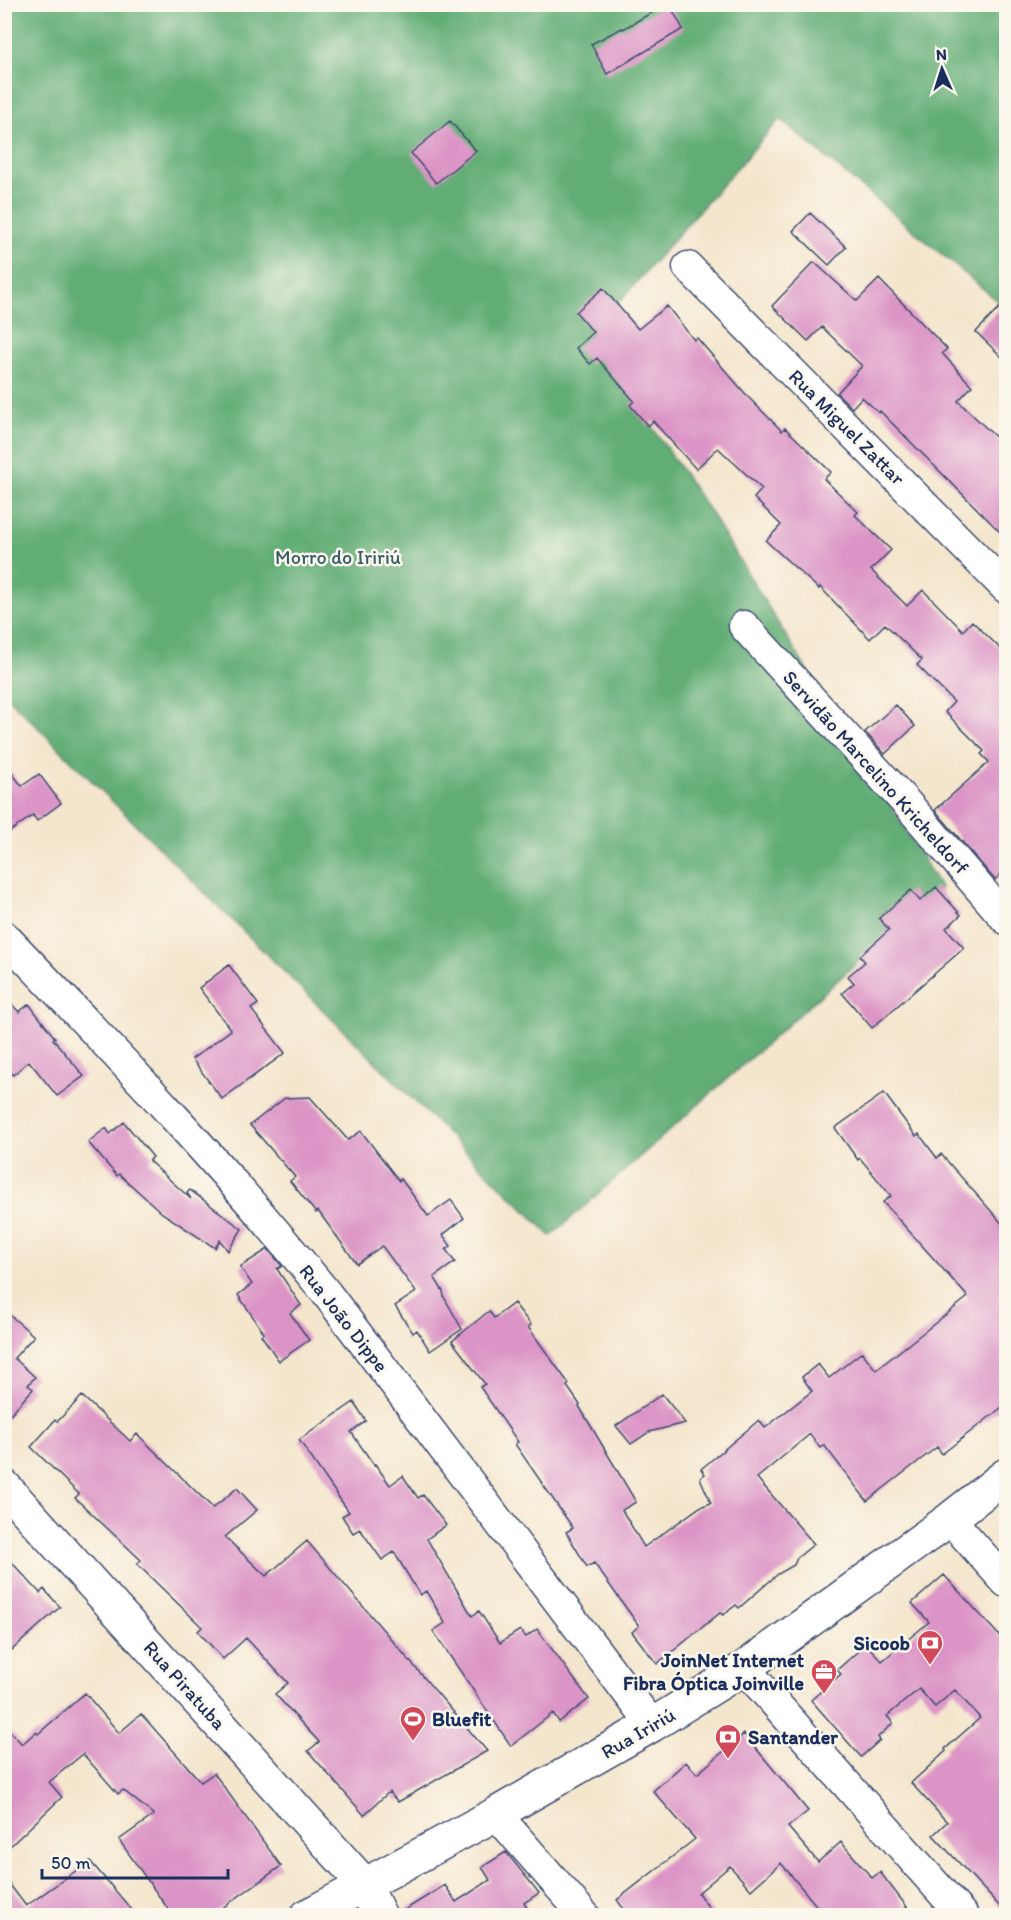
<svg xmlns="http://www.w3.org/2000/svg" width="1011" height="1920" viewBox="0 0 1011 1920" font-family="Itim,sans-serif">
<rect width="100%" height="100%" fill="#fbf7ec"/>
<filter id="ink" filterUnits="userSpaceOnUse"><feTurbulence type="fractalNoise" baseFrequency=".0167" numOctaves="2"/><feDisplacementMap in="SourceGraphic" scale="12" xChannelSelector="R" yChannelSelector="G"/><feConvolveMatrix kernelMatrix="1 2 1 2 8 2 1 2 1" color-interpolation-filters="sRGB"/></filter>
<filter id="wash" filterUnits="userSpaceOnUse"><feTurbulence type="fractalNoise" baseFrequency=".008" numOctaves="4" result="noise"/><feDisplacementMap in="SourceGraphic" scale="24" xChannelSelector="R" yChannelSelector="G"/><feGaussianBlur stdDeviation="1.35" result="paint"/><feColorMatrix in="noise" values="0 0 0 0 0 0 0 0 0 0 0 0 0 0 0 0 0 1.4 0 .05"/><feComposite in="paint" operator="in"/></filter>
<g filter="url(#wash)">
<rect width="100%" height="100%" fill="#f4e6cd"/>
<path fill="#62ad76" stroke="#3e6e6a" stroke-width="1.5" d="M4 5H1006V308L780 119 590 335 710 512 941 888 551 1236 5 695Z"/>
<g id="blocks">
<path fill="#db94c6" d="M667 4H669L683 29 607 74 591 44 622 28 623 29Z
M450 121 476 151 436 183 411 153Z
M810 213 846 247 829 265 793 231Z
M814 262 857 301 879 279 947 349 942 353 972 386 958 401 1006 447V538L880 411 879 413 862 397 852 408 837 393 862 366 822 327 808 341 772 306Z
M603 288 638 329 667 306 694 340 697 338 750 399 782 431 785 428 831 472 824 479 858 512 855 515 891 550 871 570 907 606 923 590 963 631 972 621 1006 654V869L995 880 935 810 989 762 981 754 984 751 945 712 954 702 917 665 922 660 885 624 870 639 820 587 819 589 766 541 781 525 754 498 762 489 718 448 696 469 653 421 648 426 630 405 634 401 597 358 590 364 576 348 593 332 576 312Z
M1006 301V361L976 332Z
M896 705 915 726 885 754 865 732Z
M4 763 22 786 39 774 61 803 37 821 33 815 4 836Z
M936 887 961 915 946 928 964 948 872 1028 842 993 854 983 848 976 865 962 860 956 889 930 879 918 911 890 920 901Z
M229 965 258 1004 251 1009 285 1053 222 1099 192 1059 231 1030 199 988Z
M4 996 19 1012 29 1004 55 1038 53 1039 84 1076 57 1096 29 1061 13 1075 4 1065Z
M884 1093 916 1136 919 1134 937 1158 941 1154 1006 1228V1404L942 1454 937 1447 867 1501 824 1445 820 1448 810 1434 757 1478 814 1544 797 1558 794 1565 778 1574 739 1608 736 1605 723 1615 720 1613 657 1664 632 1632 639 1626 594 1563 587 1567 566 1532 573 1528 515 1444 518 1442 480 1387 485 1384 452 1341 489 1311 494 1318 514 1303 531 1325 528 1327 569 1384 567 1386 580 1405 579 1406 636 1502 622 1510 644 1547 700 1507 711 1503 700 1478 705 1474 701 1469 759 1420 765 1428 812 1391 802 1377 818 1364 829 1378 862 1352 876 1370 968 1297 883 1202 891 1196 860 1158 858 1160 835 1128Z
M310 1097 348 1140 361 1131 399 1181 401 1179 428 1216 451 1200 464 1218 443 1235 451 1246 446 1250 455 1262 434 1277 443 1291 444 1297 462 1329 430 1351 417 1330 413 1333 395 1306 416 1292 382 1246 357 1264 318 1211 316 1213 290 1181 295 1177 250 1125 285 1098Z
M124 1122 153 1157 149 1161 191 1199 187 1193 190 1190 242 1229 228 1251 220 1240 215 1248 162 1213 119 1174 117 1176 88 1142 106 1128 110 1134Z
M268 1249 282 1266 277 1269 301 1305 290 1313 309 1340 279 1361 261 1335 264 1333 238 1295 252 1284 240 1267Z
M4 1310 34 1336 14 1358 35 1377 28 1385 33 1389 4 1421Z
M662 1394 685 1423 649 1432 631 1444 616 1426Z
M82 1396 130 1441 137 1434 213 1508 237 1488 257 1510 225 1537 266 1576 307 1541 487 1751 398 1802 389 1792 364 1815 308 1751 319 1742 275 1694 288 1683 246 1638 223 1659 198 1631 202 1627 137 1564 141 1560 75 1498 79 1494 31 1447 55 1420 57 1422Z
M354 1402 366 1421 351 1432 374 1465 375 1464 390 1485 403 1476 418 1498 423 1495 446 1525 427 1539 472 1616 479 1611 500 1643 520 1630 526 1637 537 1629 589 1699 559 1722 553 1713 511 1746 433 1631 445 1623 426 1591 420 1595 394 1552 382 1560 360 1529 353 1533 342 1516 349 1512 299 1440Z
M4 1554 40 1593 44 1589 60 1607 4 1657Z
M944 1575 1006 1643V1913L933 1835 947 1822 911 1783 946 1751 945 1749 980 1718 955 1690 935 1707 919 1689 887 1716 893 1723 878 1737 880 1740 861 1757 811 1700 841 1674 837 1670 866 1644 882 1661 929 1622 912 1603Z
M85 1693 119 1733 141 1714 201 1782 214 1773 281 1866 211 1916H173L119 1840 154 1815 123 1790 118 1794 83 1754 49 1782 62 1797 4 1852V1725L22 1744 36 1732 38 1734Z
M744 1734 808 1811 788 1827 818 1862 841 1842 872 1878 880 1872 907 1907 897 1916H825L781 1863 751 1890 730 1866 698 1893 715 1916H629L617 1900 695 1839 653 1791 686 1762 697 1774Z
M506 1852 539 1893 524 1903 533 1916H398V1914L445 1885 456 1902 490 1880 482 1867Z
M90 1861 137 1916H4V1877L26 1906Z"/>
</g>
</g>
<g filter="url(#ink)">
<use href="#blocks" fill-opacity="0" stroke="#3c4a6f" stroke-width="1.5"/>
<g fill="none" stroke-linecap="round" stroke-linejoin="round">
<g stroke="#3c4a6f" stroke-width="33">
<path id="minor" d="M688 267 1006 588
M744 626 909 806 1006 919
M4 936C116 1053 226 1169 327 1294L652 1725
M950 1519 1006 1582
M744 1668 963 1916
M496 1814 585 1916"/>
</g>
<g stroke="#3c4a6f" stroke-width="36">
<path id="secondary" d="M4 1486 364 1884 380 1916"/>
</g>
<g stroke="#3c4a6f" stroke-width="36">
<path id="primary" d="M307 1916 496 1814 652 1725 744 1668 950 1519 1006 1475"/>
</g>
<use href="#minor" stroke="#fff" stroke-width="30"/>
<use href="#secondary" stroke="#fff" stroke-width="33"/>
<use href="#primary" stroke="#fff" stroke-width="33"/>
</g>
</g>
<defs>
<g id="bank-pin" transform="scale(1.35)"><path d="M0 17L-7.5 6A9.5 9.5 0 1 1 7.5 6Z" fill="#d1495b" stroke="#fbf7ec"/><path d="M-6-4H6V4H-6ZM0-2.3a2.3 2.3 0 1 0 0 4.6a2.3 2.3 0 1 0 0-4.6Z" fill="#fff"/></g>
<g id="office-pin" transform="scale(1.35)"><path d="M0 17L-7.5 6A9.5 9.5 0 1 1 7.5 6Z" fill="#d1495b" stroke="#fbf7ec"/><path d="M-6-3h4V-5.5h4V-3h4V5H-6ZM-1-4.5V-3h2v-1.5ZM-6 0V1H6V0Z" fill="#fff"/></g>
<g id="stadium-pin" transform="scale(1.35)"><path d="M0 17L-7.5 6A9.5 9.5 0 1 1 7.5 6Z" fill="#d1495b" stroke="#fbf7ec"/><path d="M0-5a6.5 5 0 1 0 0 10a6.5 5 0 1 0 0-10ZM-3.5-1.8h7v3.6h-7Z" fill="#fff"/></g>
</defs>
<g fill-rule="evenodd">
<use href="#bank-pin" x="930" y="1643"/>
<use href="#office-pin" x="824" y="1672"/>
<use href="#stadium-pin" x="413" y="1719"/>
<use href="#bank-pin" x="728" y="1737"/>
</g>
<g text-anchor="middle" stroke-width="5" stroke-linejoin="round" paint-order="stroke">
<g font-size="20" fill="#1b2f5e" stroke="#fbf7ec">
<text transform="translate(847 427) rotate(45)" y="7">Rua Miguel Zattar</text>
<text transform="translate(876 772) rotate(48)" y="7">Servidão Marcelino Kricheldorf</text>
<text transform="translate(344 1318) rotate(52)" y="7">Rua João Dippe</text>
<text transform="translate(185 1685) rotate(48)" y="7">Rua Piratuba</text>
<text transform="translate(638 1733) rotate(-30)" y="7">Rua Iririú</text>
</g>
<g font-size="20" fill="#375d6b" stroke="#fbf7ec">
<text x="338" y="564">Morro do Iririú</text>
</g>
<g font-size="20" font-weight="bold" fill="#1b2f5e" stroke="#fbf7ec" text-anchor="end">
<text x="910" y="1650">Sicoob</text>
<text x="804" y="1667">JoinNet Internet<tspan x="804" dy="23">Fibra Óptica Joinville</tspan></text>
<text x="432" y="1726" text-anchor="start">Bluefit</text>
<text x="748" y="1744" text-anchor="start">Santander</text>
</g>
</g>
<rect width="1011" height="1920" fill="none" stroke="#fbf7ec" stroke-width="24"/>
<g transform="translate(942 69) rotate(357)" stroke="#fbf7ec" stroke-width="4.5" paint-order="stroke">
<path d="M0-4.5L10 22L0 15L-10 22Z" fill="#1b2f5e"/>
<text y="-9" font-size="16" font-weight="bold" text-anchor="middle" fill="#1b2f5e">N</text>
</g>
<path d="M42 1869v9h186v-9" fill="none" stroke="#1b2f5e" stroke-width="3"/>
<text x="51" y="1869" font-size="18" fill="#1b2f5e" stroke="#fbf7ec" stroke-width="4.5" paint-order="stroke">50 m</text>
</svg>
